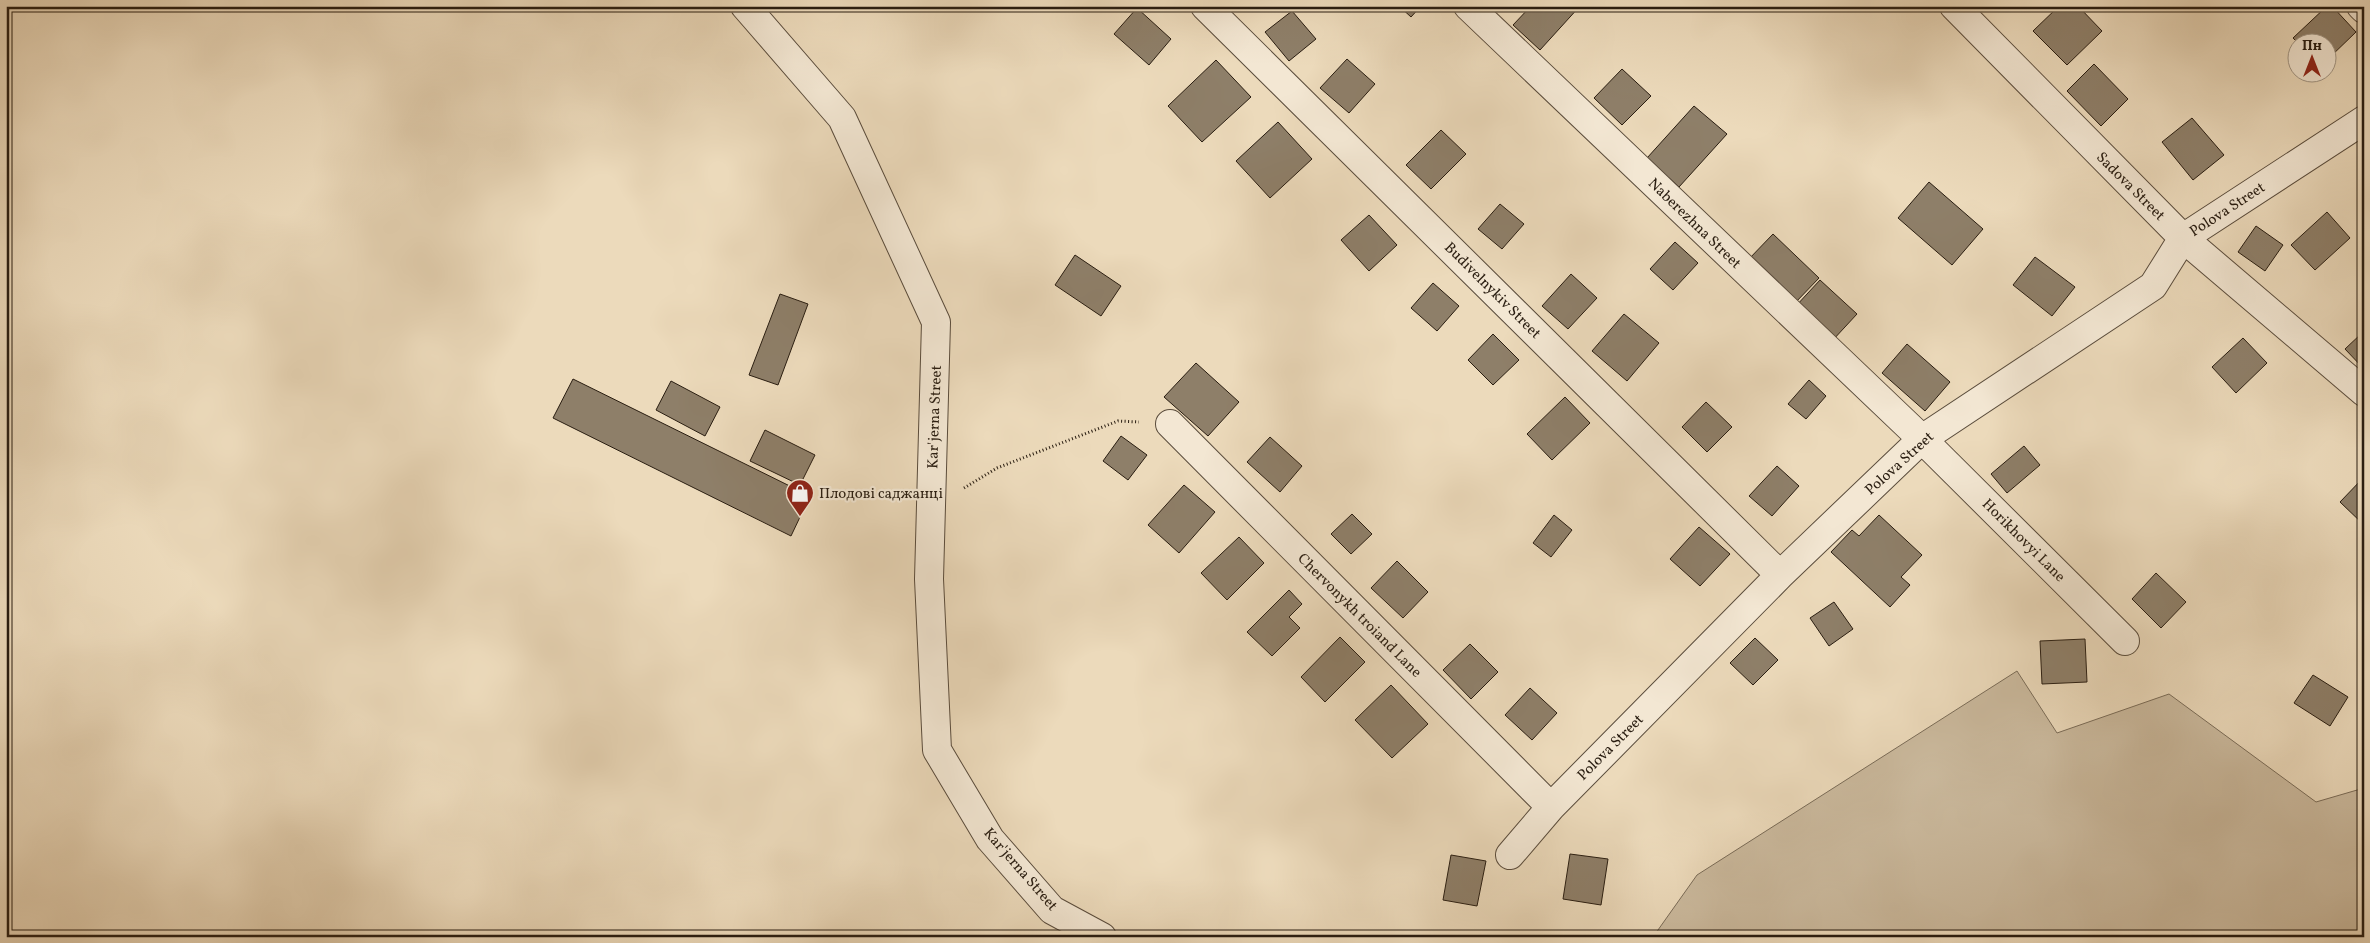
<svg xmlns="http://www.w3.org/2000/svg" width="2370" height="943" viewBox="0 0 2370 943" font-family="Vollkorn,serif">
<rect width="100%" height="100%" fill="#ecdabb"/>
<filter id="stains"><feTurbulence type="fractalNoise" baseFrequency=".004" numOctaves="4"/><feColorMatrix values="0 0 0 0 .2 0 0 0 0 .09 0 0 0 0 .02 0 0 0 .5 -.17"/></filter>
<radialGradient id="worn" r=".72"><stop offset=".6" stop-color="#630" stop-opacity="0"/><stop offset="1" stop-color="#630" stop-opacity=".3"/></radialGradient>
<path fill="#cbba9e" stroke="#7a6c58" d="M2017 671 2057 733 2169 694 2316 802 2364 788V937H1653L1697 875Z"/>
<path fill="#8e7f69" stroke="#291d11" d="M1399 6H1421L1411 17Z
M1531 6H1580L1540 50 1513 25Z
M2059 6H2078L2102 31 2067 65 2033 31Z
M2327 6H2332L2356 32 2328 59V42L2298 43 2293 38Z
M1137 8 1171 39 1149 65 1114 34Z
M1292 11 1316 39 1289 61 1265 32Z
M1347 59 1375 84 1349 113 1320 88Z
M1216 60 1251 97 1202 142 1168 106Z
M2094 64 2128 99 2101 126 2067 91Z
M1622 69 1651 96 1622 125 1594 98Z
M1694 106 1727 134 1679 187 1647 158Z
M2192 118 2224 155 2193 180 2162 142Z
M1278 122 1312 159 1270 198 1236 161Z
M1441 130 1466 154 1431 189 1406 165Z
M1929 182 1983 229 1952 265 1898 218Z
M1500 204 1524 224 1502 249 1478 229Z
M2327 212 2350 238 2315 270 2291 245Z
M1369 215 1397 245 1369 271 1341 240Z
M2256 226 2283 245 2265 271 2238 252Z
M1773 234 1819 278 1794 304 1748 260Z
M1675 242 1698 263 1673 290 1650 269Z
M1075 255 1121 286 1101 316 1055 285Z
M2035 257 2075 287 2052 316 2013 285Z
M1571 274 1597 298 1568 329 1542 306Z
M1820 280 1857 314 1832 341 1795 307Z
M1433 283 1459 306 1437 331 1411 308Z
M780 294 808 304 778 385 749 375Z
M1624 314 1659 343 1627 381 1592 351Z
M2362 333 2364 334V369L2345 349Z
M1493 334 1519 360 1493 385 1468 360Z
M2243 338 2267 363 2236 393 2212 367Z
M1907 344 1950 382 1925 411 1882 373Z
M1196 363 1239 402 1208 436 1164 397Z
M573 379 810 496 791 536 553 418Z
M1809 380 1826 396 1806 419 1788 404Z
M671 381 720 407 705 436 656 410Z
M1565 397 1590 423 1552 460 1527 434Z
M1706 402 1732 427 1707 452 1682 427Z
M765 430 815 455 800 485 750 461Z
M1121 436 1147 455 1128 480 1103 461Z
M1270 437 1302 466 1280 492 1247 462Z
M2024 446 2040 465 2007 493 1991 474Z
M1777 466 1799 486 1772 516 1749 496Z
M2364 477V525L2340 502Z
M1184 485 1215 512 1179 553 1148 525Z
M1352 514 1372 534 1351 554 1331 534Z
M1554 515 1572 530 1551 557 1533 543Z
M1879 515 1922 555 1901 577 1910 585 1890 607 1831 552 1852 530 1859 536Z
M1699 527 1730 554 1700 586 1670 559Z
M1239 537 1264 563 1227 600 1201 573Z
M1397 561 1428 592 1403 618 1371 588Z
M2156 573 2186 602 2161 628 2132 599Z
M1289 590 1302 604 1289 617 1300 628 1272 656 1247 632Z
M1834 602 1853 629 1829 646 1810 618Z
M1340 637 1365 662 1325 702 1301 677Z
M1755 638 1778 660 1753 685 1730 663Z
M2085 639 2087 682 2042 684 2040 641Z
M1470 644 1498 672 1471 699 1443 670Z
M2313 675 2348 697 2330 726 2294 703Z
M1391 685 1428 724 1392 758 1355 720Z
M1530 688 1557 713 1532 740 1505 715Z
M1570 854 1608 859 1601 905 1563 899Z
M1451 855 1486 861 1477 906 1443 900Z"/>
<g fill="none" stroke-linecap="round" stroke-linejoin="round">
<g stroke="#5a4c3c" stroke-width="30">
<path id="minor" d="M745 6 842 118 936 322 929 579 937 750 990 839 1052 910 1102 937
M1205 6 1780 575
M1468 6 1922 439 2125 641
M1954 6 2183 238 2364 392
M2361 6 2364 9
M1170 424 1551 807
M1510 855 1551 807 1780 575 1922 439 2153 286 2183 238 2364 120"/>
</g>
<path stroke="#291d11" stroke-width="3" stroke-dasharray="1 2.5" stroke-linecap="butt" d="M964 488 997 468 1118 421 1139 422"/>
<use href="#minor" stroke="#f3e7d3" stroke-width="28"/>
</g>
<defs>
<g id="shop-pin" transform="scale(1.4375)"><path d="M0 17L-7.5 6A9.5 9.5 0 1 1 7.5 6Z" fill="#8f2418" stroke="#f3e7d3"/><path d="M-5-2.5h2.3a2.7 3.5 0 0 1 5.4 0H5L5.5 6h-11ZM-1.5-2.5h3a1.5 2.3 0 0 0-3 0Z" fill="#fff"/></g>
</defs>
<g fill-rule="evenodd">
<use href="#shop-pin" x="800" y="493"/>
</g>
<g text-anchor="middle" stroke-width="4.5" stroke-linejoin="round" paint-order="stroke">
<g font-size="15" fill="#291d11" stroke="#f3e7d3">
<text transform="translate(2131 186) rotate(45)" y="5">Sadova Street</text>
<text transform="translate(2227 209) rotate(-33)" y="5">Polova Street</text>
<text transform="translate(1695 223) rotate(44)" y="5">Naberezhna Street</text>
<text transform="translate(1493 290) rotate(45)" y="5">Budivelnykiv Street</text>
<text transform="translate(934 417) rotate(-88)" y="5">Kar'jerna Street</text>
<text transform="translate(1899 463) rotate(-42)" y="5">Polova Street</text>
<text transform="translate(2024 540) rotate(45)" y="5">Horikhovyi Lane</text>
<text transform="translate(1360 615) rotate(45)" y="5">Chervonykh troiand Lane</text>
<text transform="translate(1610 747) rotate(-45)" y="5">Polova Street</text>
<text transform="translate(1021 869) rotate(49)" y="5">Kar'jerna Street</text>
</g>
<g font-size="15" fill="#291d11" stroke="#f3e7d3" text-anchor="start">
<text x="819" y="498">Плодові саджанці</text>
</g>
</g>
<rect width="2370" height="943" fill="none" stroke="#ecdabb" stroke-width="25"/>
<rect x="8" y="8" width="2355" height="928" fill="none" stroke="#291d11" stroke-width="2.5"/>
<rect x="12" y="12" width="2345" height="918" fill="none" stroke="#291d11"/>
<g transform="translate(2312 58)"><circle r="24" fill="#f3e7d3" stroke="#a29685"/>
<path d="M0-4L9 19L0 12L-9 19Z" fill="#8f2418"/>
<text y="-8" font-size="14" font-weight="bold" text-anchor="middle" fill="#291d11">Пн</text>
</g>
<rect width="100%" height="100%" filter="url(#stains)"/>
<rect width="100%" height="100%" fill="url(#worn)"/>
</svg>
